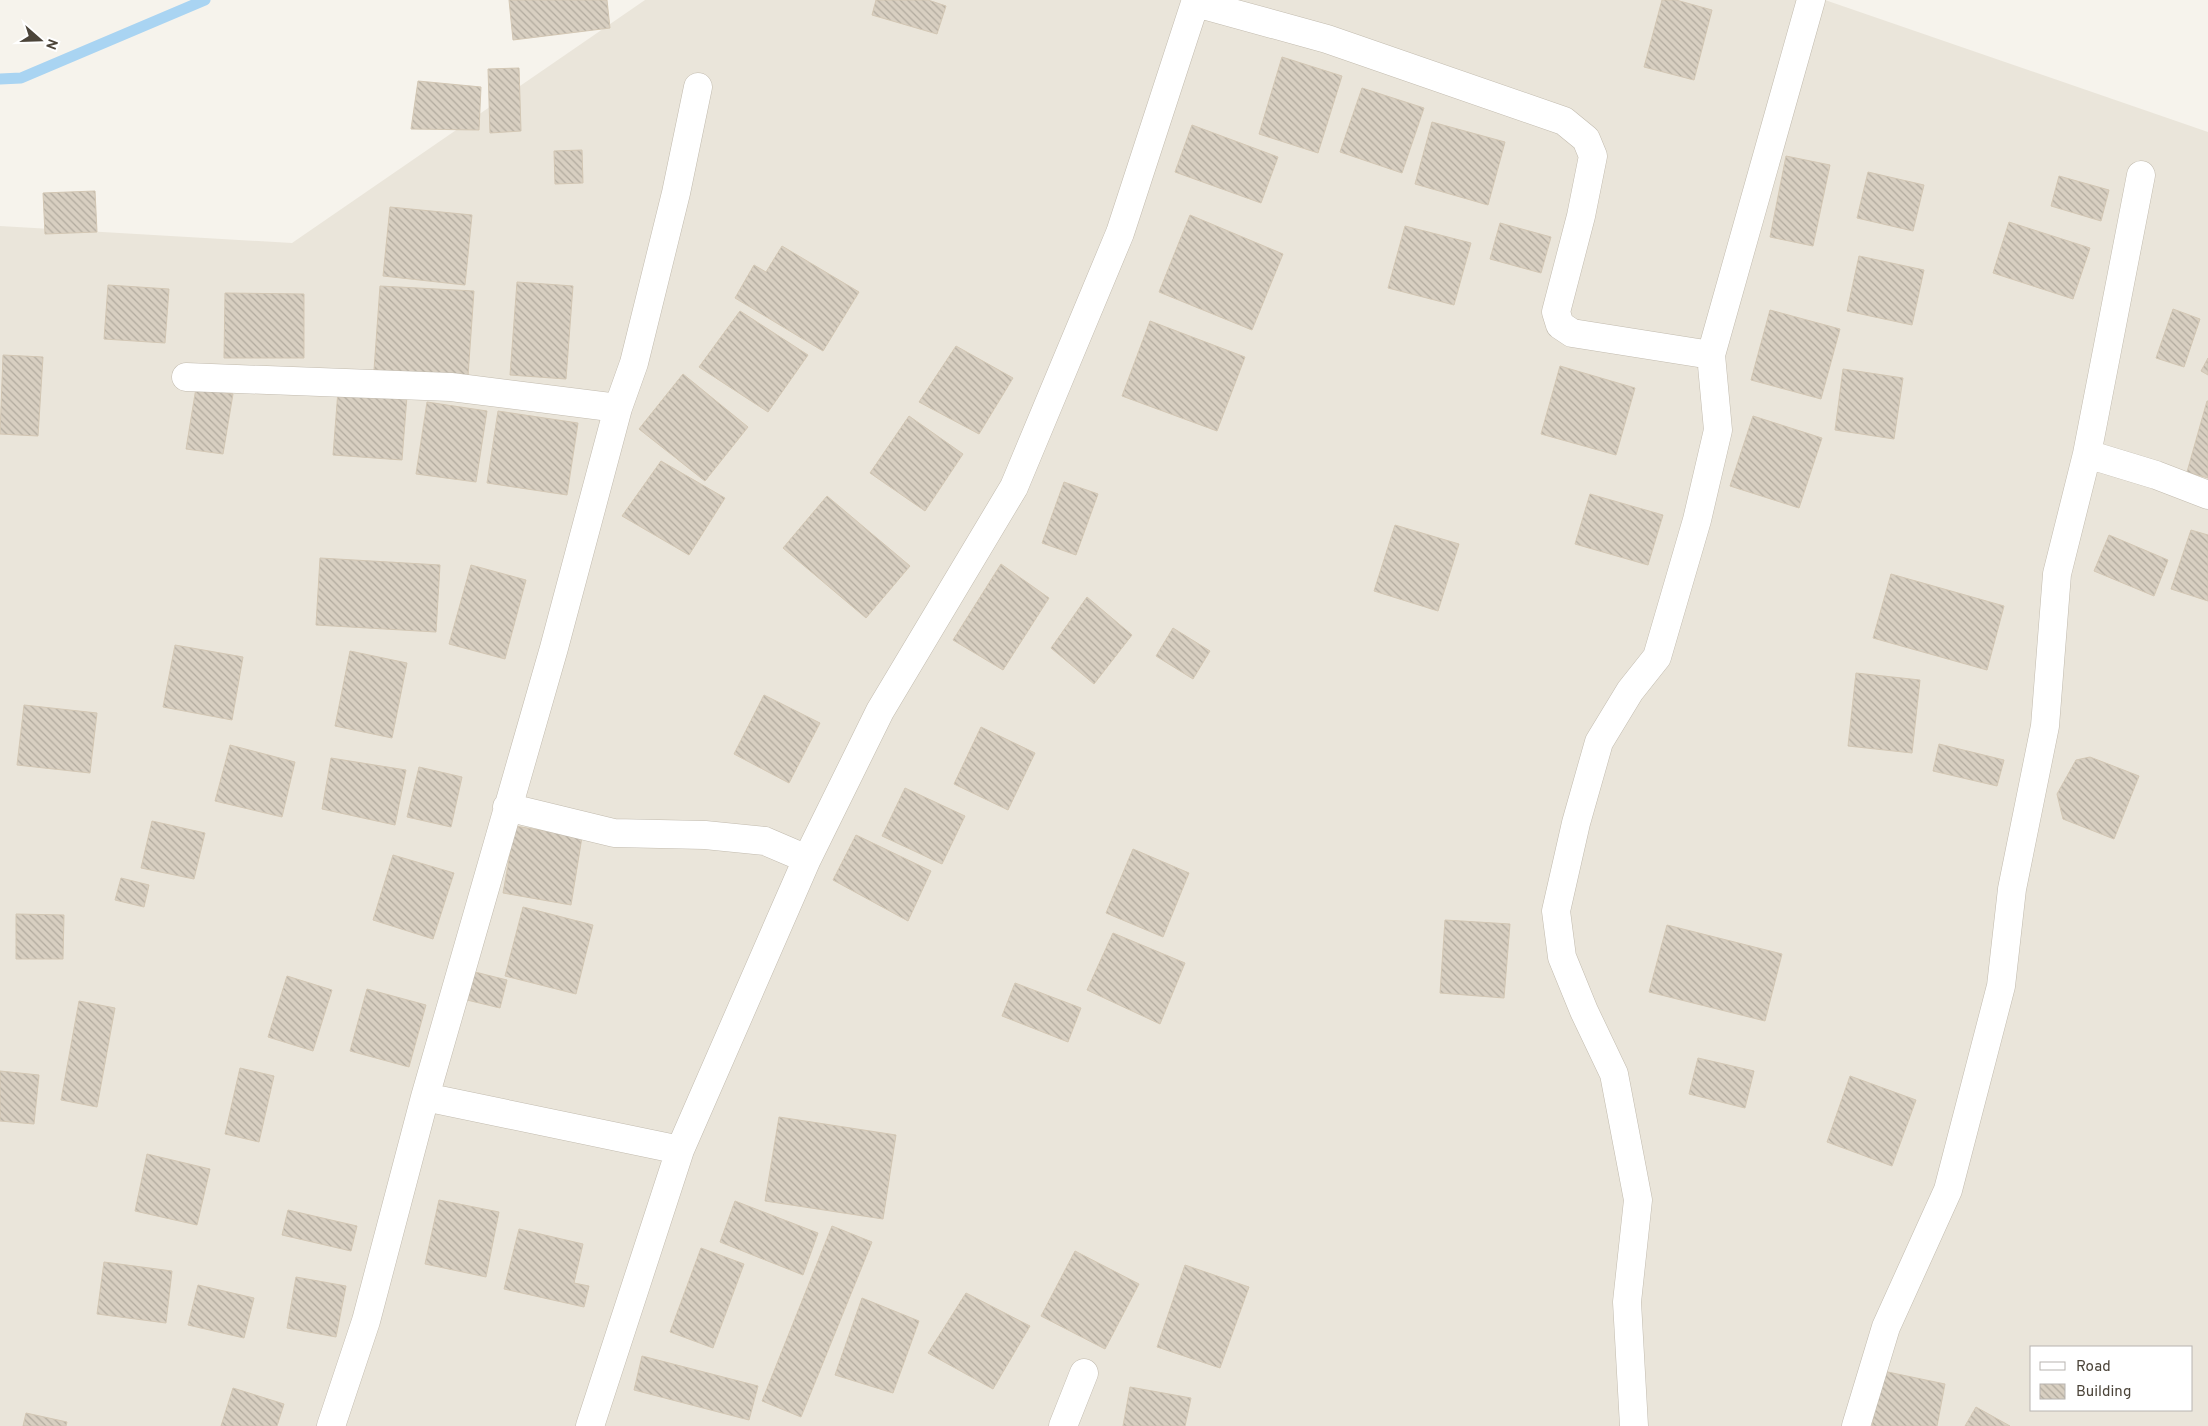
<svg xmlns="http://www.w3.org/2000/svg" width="2208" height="1426" viewBox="0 0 2208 1426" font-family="Overpass,sans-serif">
<defs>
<pattern id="building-back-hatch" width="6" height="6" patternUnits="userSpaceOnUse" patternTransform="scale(1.25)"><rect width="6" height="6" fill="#d8cfc1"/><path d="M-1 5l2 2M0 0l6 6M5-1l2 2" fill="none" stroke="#b1aa9e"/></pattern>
</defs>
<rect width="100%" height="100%" fill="#f6f3ec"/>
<path fill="#eae5da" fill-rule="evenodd" d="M645 0H1825L2208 132V1426H0V226L292 243ZM2032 1347H2192V1410H2032Z"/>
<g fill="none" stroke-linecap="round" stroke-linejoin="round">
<path stroke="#a9d4f2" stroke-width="11" d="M0 79 21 78 205 0"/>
</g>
<path fill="url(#building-back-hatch)" stroke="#d3c7b4" d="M509 0H607L610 28 513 40Z
M876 0H928L946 6 937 34 872 15Z
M1662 0H1676L1712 10 1694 80 1644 67Z
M1282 57 1342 76 1318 153 1259 134Z
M519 68 521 131 490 133 488 69Z
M418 81 481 87 479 130 411 129Z
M1362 88 1424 108 1402 173 1340 152Z
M1432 122 1505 142 1488 205 1415 184Z
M1192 125 1278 157 1261 203 1175 172Z
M582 150 583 183 555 184 554 151Z
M1786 156 1830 165 1813 246 1770 237Z
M1868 172 1924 185 1913 231 1857 218Z
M2059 176 2109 190 2101 221 2051 206Z
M95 191 97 232 45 234 43 193Z
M390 207 472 215 465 285 383 276Z
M1190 215 1283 254 1252 330 1159 292Z
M2009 222 2090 248 2073 299 1993 273Z
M1500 223 1551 237 1541 273 1490 259Z
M1405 226 1471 243 1454 305 1388 288Z
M782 246 859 292 823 351 735 298 754 265 766 272Z
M1859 256 1924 270 1912 325 1847 311Z
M517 282 573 286 566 379 510 375Z
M108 285 169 289 165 343 104 339Z
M380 286 474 291 468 376 374 370Z
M225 293 304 294V358H224Z
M2173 309 2200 319 2184 367 2156 358Z
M1770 310 1840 329 1821 399 1751 380Z
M740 311 808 355 768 412 699 367Z
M1150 321 1245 357 1217 431 1122 396Z
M956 346 1013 378 979 434 919 402Z
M3 355 43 357 38 436 0 434Z
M2208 358V375L2201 371Z
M1560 366 1635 388 1616 455 1541 434Z
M1843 369 1903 378 1894 439 1835 430Z
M683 374 748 427 705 481 639 429Z
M196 388 233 394 223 454 186 449Z
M338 391 407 396 402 460 333 455Z
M2207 401H2208V478L2187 472Z
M427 402 487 411 476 482 416 474Z
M498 411 578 423 567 495 487 483Z
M909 416 963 454 925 511 870 473Z
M1753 416 1822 438 1799 508 1730 486Z
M661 461 725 498 689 555 622 516Z
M1064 482 1098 494 1076 555 1042 543Z
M1590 494 1663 515 1648 565 1575 544Z
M827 496 910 566 866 618 783 548Z
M1395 525 1459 544 1438 611 1374 591Z
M2191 530 2208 535V601L2171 589Z
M2109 535 2168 560 2154 596 2094 571Z
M320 558 440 565 436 632 316 625Z
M1001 564 1049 598 1003 670 953 640Z
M471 565 526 580 505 659 449 644Z
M1891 574 2004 606 1987 670 1873 638Z
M1087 597 1132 635 1094 684 1051 648Z
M1173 628 1210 651 1193 679 1156 656Z
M175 645 243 657 232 720 163 707Z
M350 651 407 663 392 738 335 726Z
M1856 673 1920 680 1912 753 1848 746Z
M764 695 820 723 789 783 734 754Z
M24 705 97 713 90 773 17 765Z
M981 727 1035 753 1008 810 954 784Z
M1939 744 2004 760 1997 786 1933 771Z
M230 745 295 762 282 817 215 801Z
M2090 757 2139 776 2114 839 2063 819 2057 794 2076 760Z
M331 758 406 770 395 825 322 809Z
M419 767 462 777 451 827 407 817Z
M905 788 965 816 942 864 882 836Z
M152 821 205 833 194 879 141 868Z
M515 826 582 837 571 905 503 893Z
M856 835 931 871 908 921 833 880Z
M1133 849 1189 873 1163 937 1106 913Z
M393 855 454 873 433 939 373 920Z
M121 878 149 885 144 907 115 900Z
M523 907 593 925 576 994 505 976Z
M16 914 64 915 63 959H16Z
M1445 920 1510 924 1504 998 1440 993Z
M1667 925 1782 954 1765 1021 1649 992Z
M1113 933 1185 963 1160 1024 1087 990Z
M475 972 507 980 500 1008 467 1000Z
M287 976 332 990 313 1051 268 1037Z
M1015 983 1081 1008 1068 1042 1002 1016Z
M367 989 426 1005 409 1067 350 1051Z
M79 1001 115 1008 97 1107 61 1100Z
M1698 1058 1754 1071 1745 1108 1689 1094Z
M240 1068 274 1076 259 1142 225 1134Z
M0 1071 39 1075 34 1124 0 1121Z
M1850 1076 1916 1100 1892 1166 1827 1142Z
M779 1117 896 1135 883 1219 765 1201Z
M147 1154 210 1169 197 1225 135 1211Z
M439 1200 499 1212 486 1277 425 1264Z
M735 1201 818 1233 803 1275 720 1242Z
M288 1210 357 1226 351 1251 282 1235Z
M832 1226 872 1242 801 1417 762 1401Z
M519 1229 583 1244 574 1283 589 1286 584 1307 504 1289Z
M701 1248 744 1264 713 1348 670 1332Z
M1075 1251 1139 1284 1105 1349 1041 1316Z
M104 1262 172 1271 166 1323 97 1314Z
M1185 1265 1249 1287 1220 1368 1157 1347Z
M296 1277 346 1286 336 1337 287 1328Z
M198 1285 254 1298 244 1338 188 1325Z
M966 1293 1030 1326 993 1389 928 1353Z
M862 1298 919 1321 893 1393 835 1375Z
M642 1356 758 1386 749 1420 634 1390Z
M1883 1371 1945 1384 1937 1426H1872Z
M1130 1387 1191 1398 1185 1426H1123Z
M233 1388 284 1404 277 1426H221Z
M1976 1407 2010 1426H1965Z
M26 1413 67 1422 66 1426H23Z"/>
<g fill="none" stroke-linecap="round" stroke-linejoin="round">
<g stroke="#c2bbae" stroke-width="29">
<path id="street" d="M1196 3 1327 39 1564 121 1586 139 1593 156 1581 216 1556 312 1560 325 1572 333 1711 355 1718 430 1697 520 1657 657 1630 691 1599 742 1576 823 1556 911 1562 957 1584 1011 1614 1074 1638 1200 1627 1302 1634 1426
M1711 355 1811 0
M186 377 451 387 618 408
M2087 454 2141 175
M507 807 614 833 705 835 765 841 807 859
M425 1097 680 1150
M331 1426 366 1321 425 1097 554 648 618 408 634 363 676 193 698 87
M590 1426 680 1150 807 859 880 711 1014 487 1120 233 1196 0
M1063 1426 1084 1373
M1856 1426 1886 1327 1948 1190 2001 986 2012 889 2045 726 2057 574 2087 454 2156 475 2208 495"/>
</g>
<use href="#street" stroke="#fff" stroke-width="28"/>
</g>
<rect x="2030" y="1346" width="162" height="65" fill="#ffffff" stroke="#b7b4b0"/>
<rect x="2040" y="1362" width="25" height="8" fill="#ffffff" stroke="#b7b4b0"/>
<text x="2076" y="1371" font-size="15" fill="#4b4439">Road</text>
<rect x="2040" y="1384" width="25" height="15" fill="url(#building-back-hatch)" stroke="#b7b4b0"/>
<text x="2076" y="1396" font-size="15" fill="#4b4439">Building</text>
<g transform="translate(40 40) rotate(110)" stroke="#ffffff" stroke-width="4" paint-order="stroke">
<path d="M0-4L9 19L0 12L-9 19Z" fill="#4b4439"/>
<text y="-8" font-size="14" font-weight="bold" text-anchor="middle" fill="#4b4439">N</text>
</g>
</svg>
